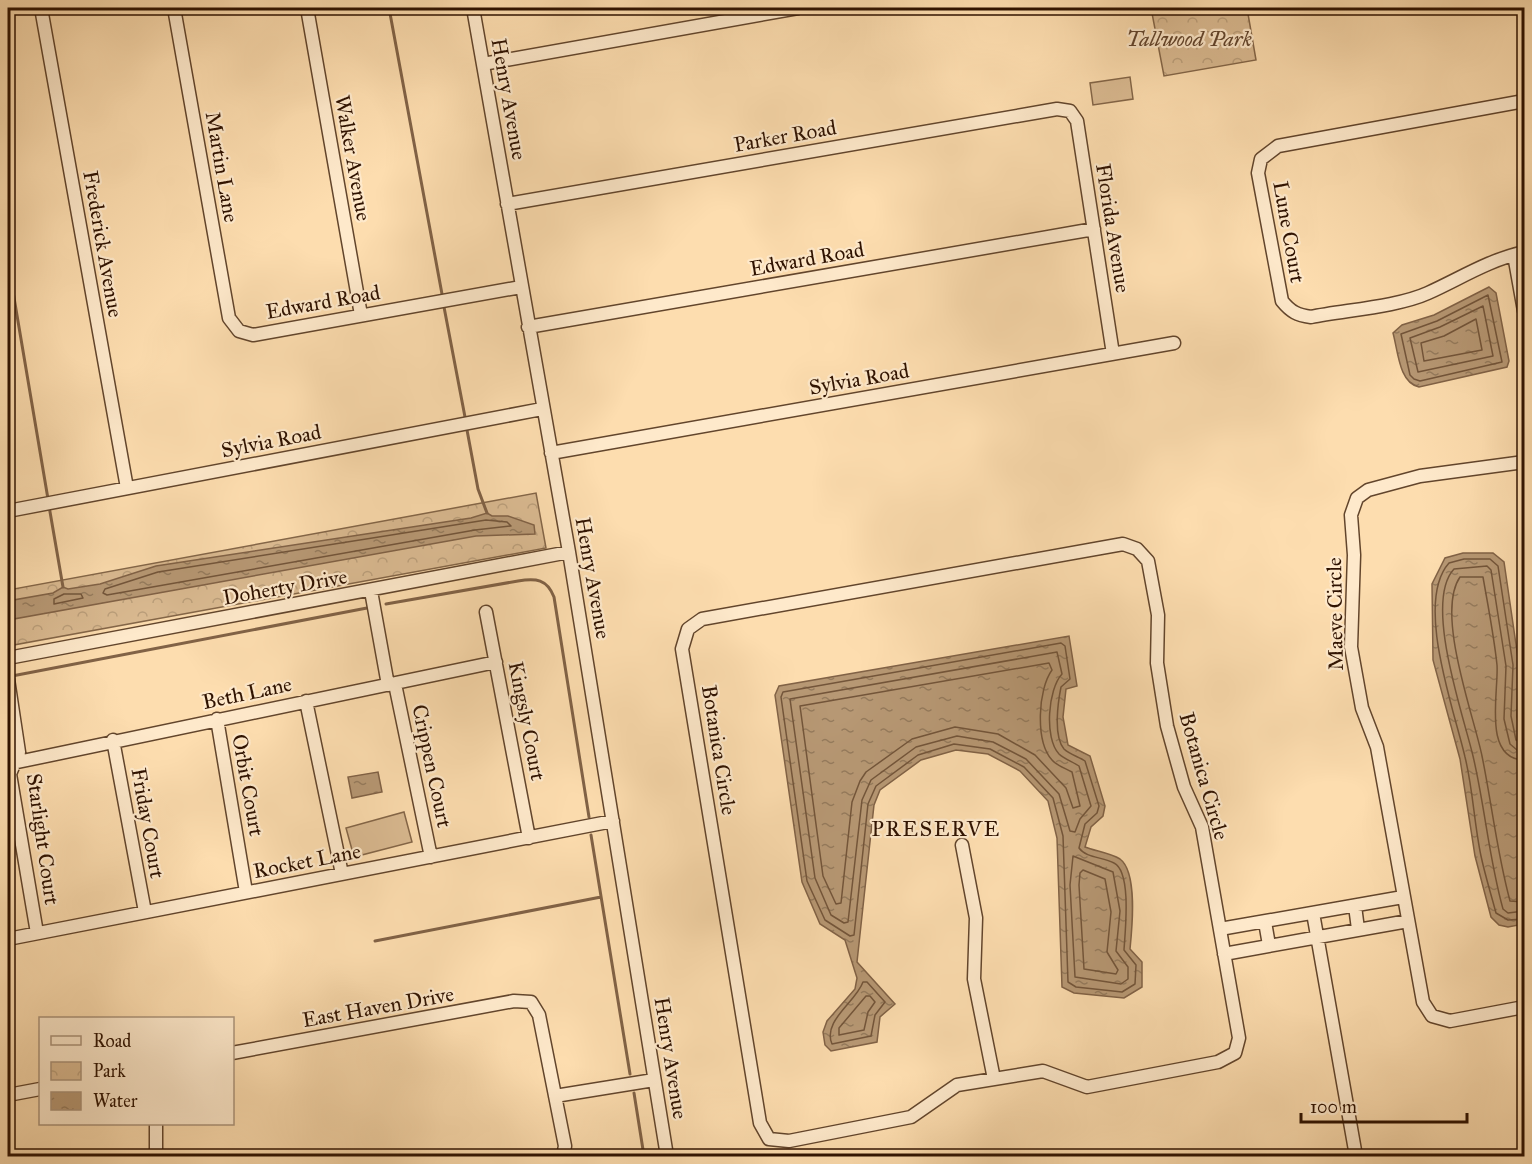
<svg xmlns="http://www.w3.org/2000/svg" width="1532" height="1164" viewBox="0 0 1532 1164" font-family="'IM FELL Great Primer',serif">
<defs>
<pattern id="park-crowns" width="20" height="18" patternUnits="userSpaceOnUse" patternTransform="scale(1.5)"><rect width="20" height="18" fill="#daba91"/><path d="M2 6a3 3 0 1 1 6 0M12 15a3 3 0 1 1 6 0" fill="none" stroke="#bb9f7b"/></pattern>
<pattern id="water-ripples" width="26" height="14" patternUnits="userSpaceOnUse" patternTransform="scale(1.5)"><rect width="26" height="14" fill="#b79874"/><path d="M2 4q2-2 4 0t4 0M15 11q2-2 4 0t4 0" fill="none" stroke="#957b5d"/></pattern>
</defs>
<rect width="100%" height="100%" fill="#fdddaf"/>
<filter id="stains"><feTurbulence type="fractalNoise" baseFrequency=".00333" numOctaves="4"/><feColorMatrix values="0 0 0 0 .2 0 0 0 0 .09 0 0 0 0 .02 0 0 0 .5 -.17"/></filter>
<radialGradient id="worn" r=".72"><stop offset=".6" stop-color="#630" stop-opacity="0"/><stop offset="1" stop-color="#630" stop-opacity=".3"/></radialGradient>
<path fill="url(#park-crowns)" stroke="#846648" stroke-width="1.5" d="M1151 8H1247L1256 60 1164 76Z
M536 493 546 548 8 646V590Z"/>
<path fill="#daba91" stroke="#846648" stroke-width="1.5" d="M1130 77 1133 99 1093 105 1090 83Z
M404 812 412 842 354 857 346 828Z"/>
<path fill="url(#water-ripples)" stroke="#816246" stroke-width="1.5" d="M1489 287 1496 293 1509 361 1507 367 1419 387C1399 383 1398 351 1393 333L1402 325 1434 315Z
M487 513 492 516H508L534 525 535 534 476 536 8 620V601L53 593 63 587 68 589 100 584 156 566 471 518Z
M1463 553H1493L1504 562 1519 665 1517 717 1524 750V924L1508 927 1499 925 1491 917 1475 856 1460 759 1433 660 1432 584 1445 558Z
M1069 636 1077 686 1066 689 1063 717 1068 745 1090 756 1105 806 1103 816 1091 827 1085 847C1095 851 1110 853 1120 859 1138 872 1132 929 1130 949L1142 962V987L1124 998 1074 993 1062 987 1057 838 1048 801 1020 771 988 754 956 750 921 760 880 790 874 805 857 962 895 1004 880 1017 877 1042 831 1051 825 1045 823 1032 827 1021 855 989 857 978 845 940 820 924 802 882 775 695 779 686Z
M378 772 382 792 352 798 348 777Z"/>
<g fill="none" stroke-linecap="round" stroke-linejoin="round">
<path stroke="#73553a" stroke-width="1.5" d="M1488 295 1502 362 1420 381 1414 379 1410 375 1401 334 1437 321Z
M1483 306 1493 356 1418 372 1410 338 1440 327Z
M1476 319 1482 350 1424 361 1421 343 1444 336Z
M486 520 507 522 511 526 475 530 107 595 103 593 105 589 158 572Z
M64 594H81L83 598 54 604V599Z
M1061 643 1065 646 1070 679 1061 687C1058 702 1053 736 1064 749 1069 754 1079 757 1085 761L1099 806 1097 813 1085 824 1079 848C1086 858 1103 857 1114 863 1132 872 1125 932 1124 950L1136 965 1135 984 1122 992 1076 987 1068 982 1063 836 1053 798 1024 767 990 749 954 744 918 755 876 786 868 804 854 935 850 936 825 920 807 881 781 697 783 692Z
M1057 652 1062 674C1048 689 1044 738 1059 754 1064 759 1073 762 1079 766L1091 806 1080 819 1075 832 1070 831 1059 794 1026 759 993 742 957 736 916 747 871 780 862 800 848 922 844 923 831 915 815 878 790 699Z
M1049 663 1052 670C1038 689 1035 741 1052 760 1057 766 1065 768 1072 772L1080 806 1073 808 1066 788 1035 755 998 734 955 727 912 739 866 772 860 781 852 802 841 903 836 904 823 876 800 706Z
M1524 744 1516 740 1511 716 1513 665 1498 566 1490 559H1464L1449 563C1414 602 1455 712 1465 757 1473 789 1474 823 1481 856 1485 875 1491 894 1496 913L1508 920 1524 919
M1524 751 1517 750 1510 744 1504 719 1506 666 1491 570 1487 566 1454 569C1423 602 1464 717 1473 756 1485 807 1489 859 1503 909L1508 913 1524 911
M1524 760C1482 759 1499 691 1497 665 1494 636 1488 606 1483 577H1460C1435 613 1474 716 1482 756 1492 805 1497 853 1510 901L1524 902
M1073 856 1113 872 1120 911 1116 951 1128 967V979L1121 984 1075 977 1070 885Z
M1083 870 1105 879 1111 912 1107 952 1118 970 1116 974 1084 969 1079 885 1080 873Z
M863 982H867L885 1002 875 1015 871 1036 832 1044C822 1021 856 1002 863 982Z
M866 996H870L875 1002 868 1012 864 1030 839 1035V1028Z"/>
<path stroke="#816246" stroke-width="3" d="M389 8 442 294
M8 262 48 499
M444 307 465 417
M467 430 478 489 487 513
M49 506 63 587
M386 604 518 581C536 578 547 579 554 597L589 817
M12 676 367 608
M591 835 630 1074
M375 941 601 897
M634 1093 644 1156"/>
<g stroke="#62452c" stroke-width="15">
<path id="minor" d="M41 8 127 488
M174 8 229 318 239 331 253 335 521 287
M307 8 361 315
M473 8 569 552 667 1156
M483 64 798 8
M1524 101 1278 146 1261 159 1258 173 1282 301C1291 312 1297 315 1311 317 1345 310 1397 307 1428 293 1461 278 1489 260 1524 252
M507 204 1057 109 1070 111 1077 121 1113 354
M1514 255 1524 311
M528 327 1094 229
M551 453 1174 343
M1524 462 1420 476 1368 490 1357 498 1351 515 1354 555 1351 647 1362 708 1377 747 1423 1002 1432 1016 1450 1021 1524 1007
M8 511 542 409
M1123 544 1137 549 1148 561 1158 615 1157 663 1167 726 1184 787 1202 827 1239 1038 1235 1053 1218 1062 1087 1087 1043 1071 957 1085 911 1117 789 1141 769 1139 760 1123 682 649 688 629 702 619Z
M371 591 388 685
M486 612 529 838
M8 658 569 552
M8 679 19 752 10 774 37 933
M395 684 431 857
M306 701 342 874
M217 719 246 892
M113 740 145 912
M8 764 496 662
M962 845 976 918 974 979 994 1079
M1355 906 1358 929
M1313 913 1356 1156
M1265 922 1269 945
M1220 929 1403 897
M8 939 613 821
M1224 954 1408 921
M232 1053 514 1001 531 1002 539 1015 565 1146 563 1156
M8 1095 40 1089
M555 1096 654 1080
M156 1124V1156
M1523 1156H1524"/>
</g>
<use href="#minor" stroke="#fee9cb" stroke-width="12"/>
</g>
<g text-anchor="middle" stroke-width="4.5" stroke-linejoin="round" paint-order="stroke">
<g font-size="21" font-style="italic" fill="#62442c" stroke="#fee9cb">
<text x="1189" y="46">Tallwood Park</text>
</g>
<g font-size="21" fill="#2f1200" stroke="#fee9cb">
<text transform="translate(509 99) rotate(80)" y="7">Henry Avenue</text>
<text transform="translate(785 136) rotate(-10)" y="7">Parker Road</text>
<text transform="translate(353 158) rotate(80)" y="7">Walker Avenue</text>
<text transform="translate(222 167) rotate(80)" y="7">Martin Lane</text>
<text transform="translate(1113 228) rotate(81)" y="7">Florida Avenue</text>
<text transform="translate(1289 232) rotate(80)" y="7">Lune Court</text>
<text transform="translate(103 244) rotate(80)" y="7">Frederick Avenue</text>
<text transform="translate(807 259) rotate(-10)" y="7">Edward Road</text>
<text transform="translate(323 302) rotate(-10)" y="7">Edward Road</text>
<text transform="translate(859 379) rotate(-10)" y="7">Sylvia Road</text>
<text transform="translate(271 441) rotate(-11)" y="7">Sylvia Road</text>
<text transform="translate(593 578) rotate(80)" y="7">Henry Avenue</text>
<text transform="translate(285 587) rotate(-10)" y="7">Doherty Drive</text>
<text transform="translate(1335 614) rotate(-91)" y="7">Maeve Circle</text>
<text transform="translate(247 693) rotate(-12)" y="7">Beth Lane</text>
<text transform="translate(527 721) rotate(79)" y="7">Kingsly Court</text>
<text transform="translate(719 750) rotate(81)" y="7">Botanica Circle</text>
<text transform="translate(432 766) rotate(78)" y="7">Crippen Court</text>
<text transform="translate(1204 776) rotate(74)" y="7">Botanica Circle</text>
<text transform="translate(248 785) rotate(80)" y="7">Orbit Court</text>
<text transform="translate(148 823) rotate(80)" y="7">Friday Court</text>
<text transform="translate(43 839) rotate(82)" y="7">Starlight Court</text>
<text transform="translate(307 861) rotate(-11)" y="7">Rocket Lane</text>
<text transform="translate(378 1007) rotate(-10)" y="7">East Haven Drive</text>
<text transform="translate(671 1058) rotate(81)" y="7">Henry Avenue</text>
</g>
<g font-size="22" letter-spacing="1.5" fill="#2f1200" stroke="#fee9cb">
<text x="936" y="836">PRESERVE</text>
</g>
</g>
<rect width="1532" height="1164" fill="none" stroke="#fdddaf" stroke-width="30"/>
<rect x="9" y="9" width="1514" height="1146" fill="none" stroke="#2f1200" stroke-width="3"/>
<rect x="15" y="15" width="1502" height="1134" fill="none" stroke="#2f1200" stroke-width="1.5"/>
<rect x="39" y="1017" width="195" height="108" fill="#fee9cb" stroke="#ab937a" stroke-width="1.5"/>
<rect x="51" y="1036" width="30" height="9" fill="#fee9cb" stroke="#ab937a" stroke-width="1.5"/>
<text x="93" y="1047" font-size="18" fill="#2f1200">Road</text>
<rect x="51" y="1062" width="30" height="18" fill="url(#park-crowns)" stroke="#ab937a" stroke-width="1.5"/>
<text x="93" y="1077" font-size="18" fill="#2f1200">Park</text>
<rect x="51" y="1092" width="30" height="18" fill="url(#water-ripples)" stroke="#ab937a" stroke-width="1.5"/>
<text x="93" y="1107" font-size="18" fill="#2f1200">Water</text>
<path d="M1301 1113v9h166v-9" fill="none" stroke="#2f1200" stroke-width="3"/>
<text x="1310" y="1113" font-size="18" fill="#2f1200" stroke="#fee9cb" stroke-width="4.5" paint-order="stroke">100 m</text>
<rect width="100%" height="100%" filter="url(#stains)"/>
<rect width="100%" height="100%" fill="url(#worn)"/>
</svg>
